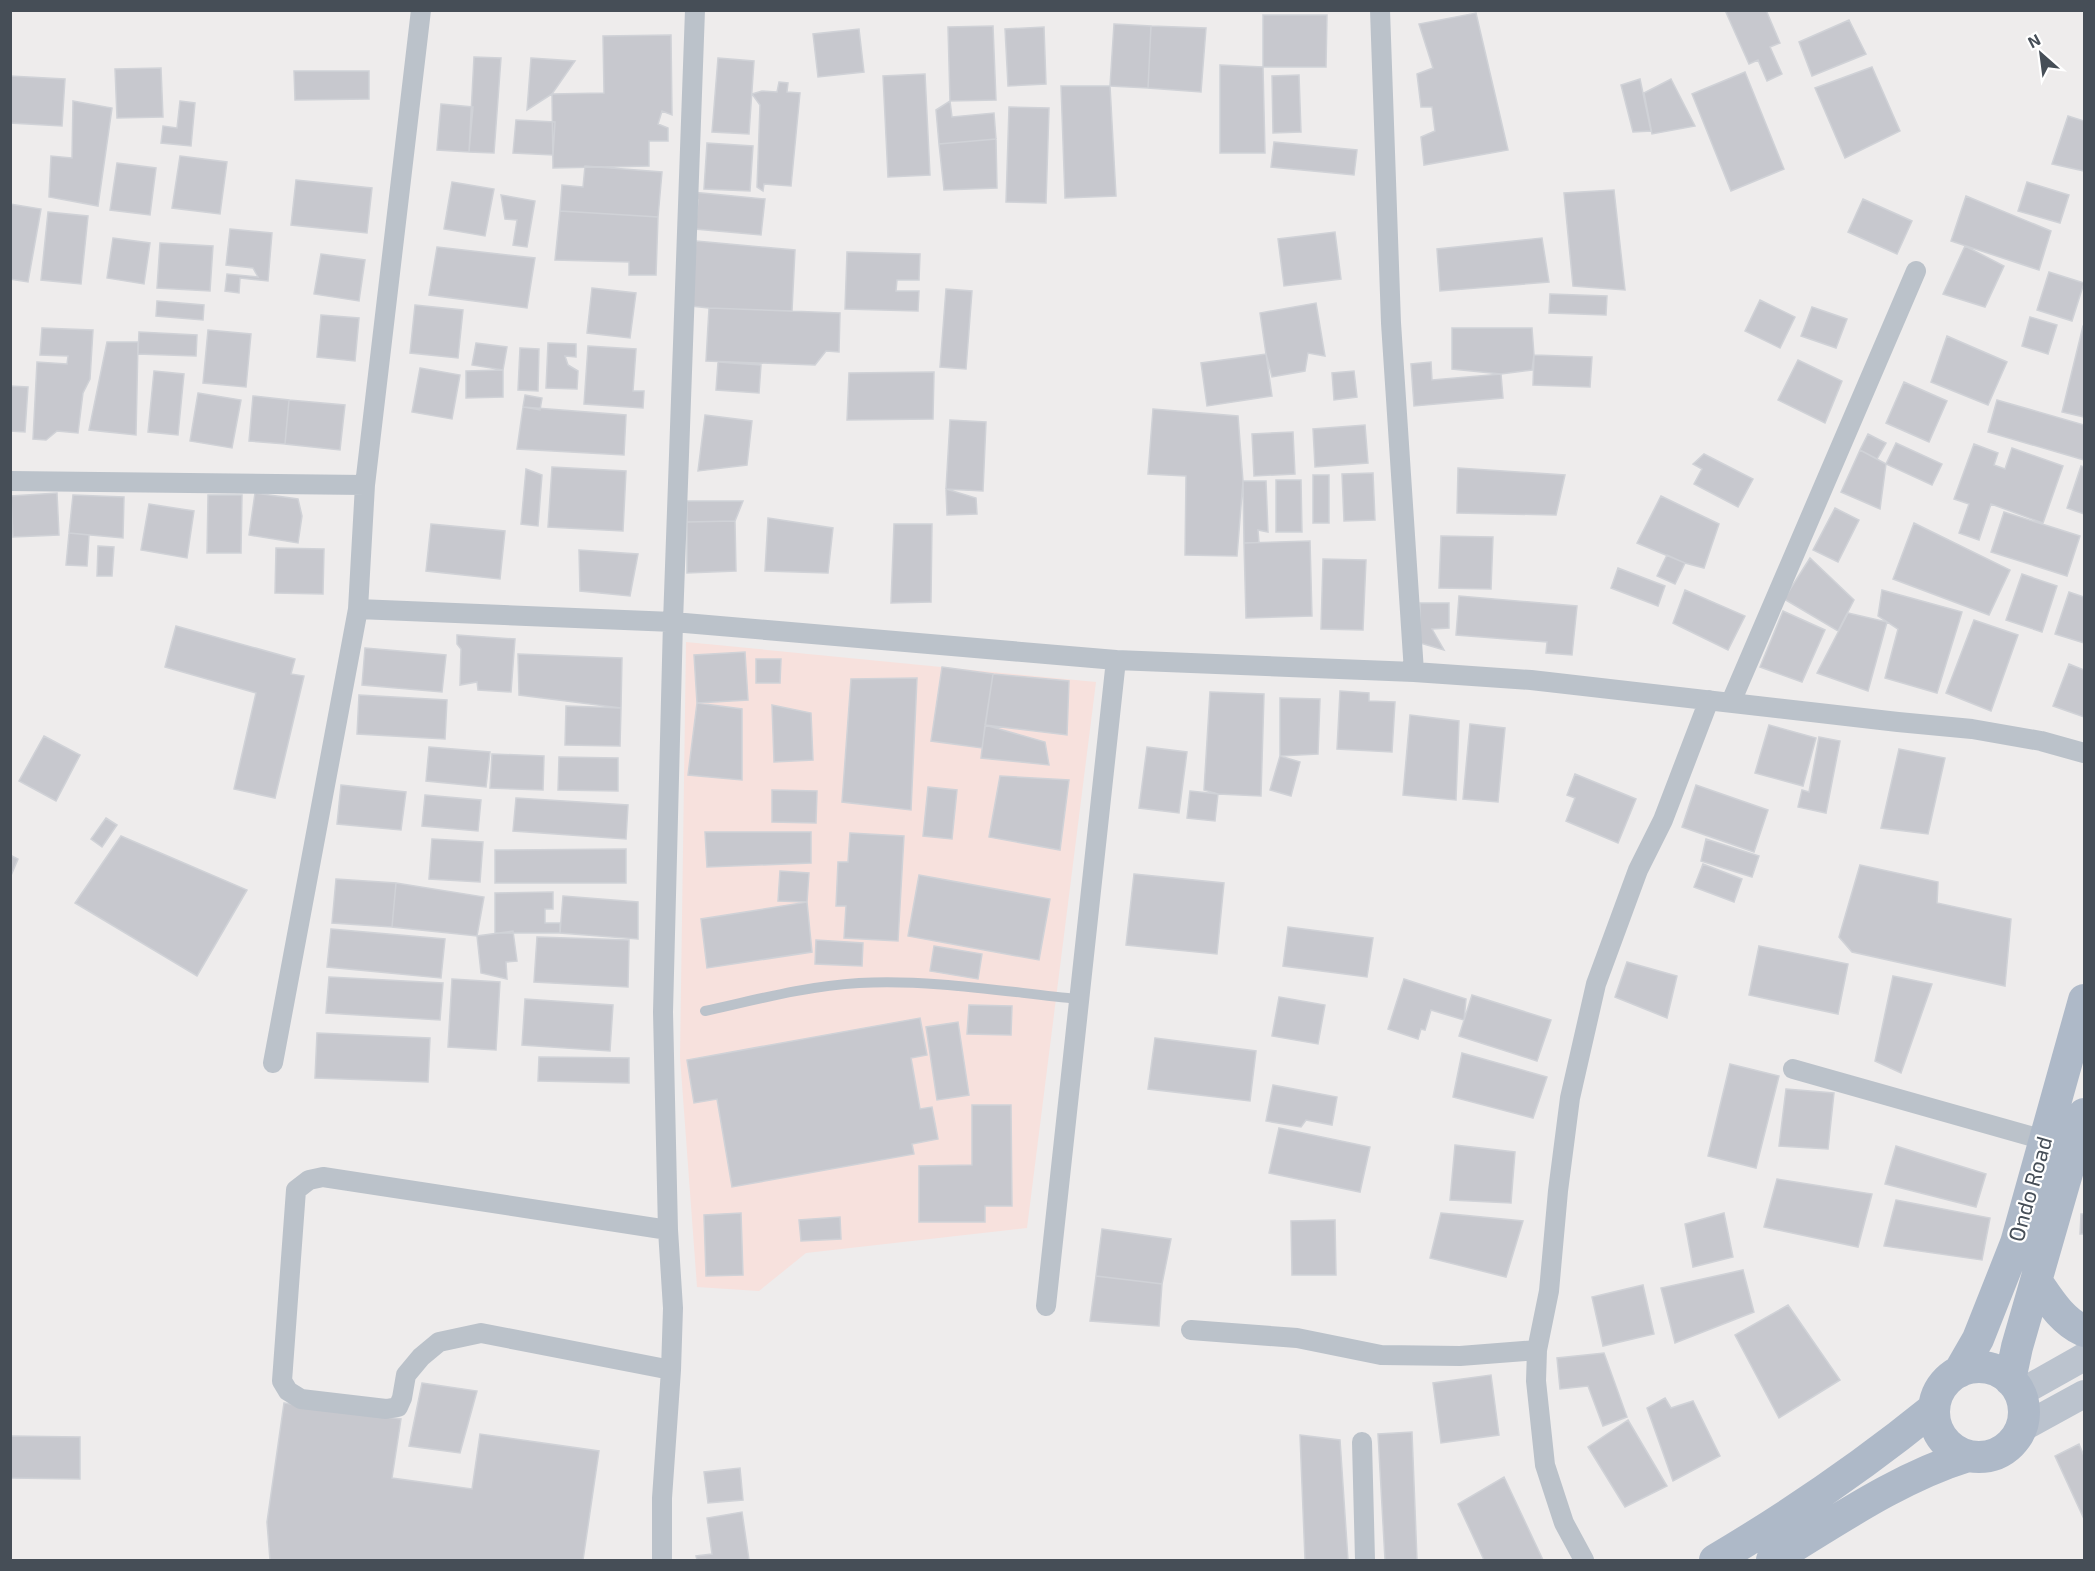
<svg xmlns="http://www.w3.org/2000/svg" width="2095" height="1571" viewBox="0 0 2095 1571" font-family="'Exo 2',sans-serif">
<rect width="100%" height="100%" fill="#eeecec"/>
<path fill="#f7e1dd" d="M686 642 1096 682 1027 1228 806 1253 759 1291 697 1287 680 1057Z"/>
<path fill="#c7c8ce" stroke="#d0d2d7" stroke-width="1.5" d="M1725 10H1766L1780 43 1770 47 1782 74 1767 81 1758 60 1749 64Z
M1476 13 1508 150 1424 165 1421 137 1435 131 1432 107H1421L1417 74 1433 68 1419 24Z
M1263 15H1327L1326 67H1263Z
M1849 20 1866 54 1812 76 1799 42Z
M1114 24 1151 26 1148 88 1110 86Z
M993 26 996 100 950 101 948 27Z
M1151 26 1206 28 1201 92 1148 88Z
M1044 27 1046 84 1008 86 1005 29Z
M859 29 864 72 818 77 813 34Z
M671 35 672 115 662 111 658 124 668 128V141H649V166L553 168 552 94 604 93 603 36Z
M474 57 501 58 494 153 469 152Z
M531 58 575 61 552 94 527 110Z
M718 58 754 61 749 134 712 132Z
M1220 65 1263 67 1265 153H1220Z
M1872 67 1900 131 1845 158 1815 88Z
M161 68 163 117 117 118 115 69Z
M294 71H369V99L295 100Z
M1745 72 1784 169 1731 191 1692 94Z
M925 74 930 175 888 177 883 76Z
M1299 75 1301 132 1273 133 1272 76Z
M10 76 65 79 62 126 10 123Z
M1640 79 1651 131 1633 132 1621 85Z
M1671 79 1695 126 1652 134 1644 93Z
M779 82 788 83 787 92 800 93 791 186 764 184 763 191 757 187 760 105 752 94 762 91 777 92Z
M1061 86H1110L1116 196 1065 198Z
M73 101 112 108 98 206 49 197 51 156 72 158Z
M180 101 195 103 191 146 161 143 163 126 177 128Z
M950 101 952 117 994 113 996 139 939 144 936 110Z
M441 104 473 107 469 152 437 150Z
M1009 107 1049 108 1046 203 1006 202Z
M2068 116 2084 121V171L2052 164Z
M516 120 555 122 553 155 513 153Z
M996 139 997 188 944 190 939 144Z
M1274 142 1357 150 1354 175 1271 167Z
M707 143 753 146 750 191 704 189Z
M180 156 227 162 220 214 172 208Z
M117 163 156 168 150 215 110 210Z
M585 166 662 172 658 217 560 211 562 185 583 187Z
M296 180 372 188 367 233 291 225Z
M452 182 494 189 485 236 444 229Z
M2027 182 2069 195 2060 223 2018 211Z
M1614 190 1625 290 1573 286 1564 193Z
M692 192 765 199 761 235 695 229 698 200 689 199Z
M501 195 535 201 527 247 513 245 517 220 505 219Z
M1966 196 2051 231 2039 270 1951 241Z
M1863 199 1912 221 1897 254 1848 232Z
M10 204 41 209 28 282 10 279Z
M560 211 658 217 656 275H629V262L555 260Z
M48 212 88 216 81 284 41 280Z
M230 229 272 233 268 281 240 278 239 293 225 291 227 274 258 277 253 268 226 265Z
M1335 232 1341 279 1284 286 1278 239Z
M113 238 150 243 144 284 107 278Z
M1542 238 1549 282 1440 291 1437 249Z
M696 241 795 250 792 311 709 308 691 306Z
M160 243 213 246 210 291 157 288Z
M1965 246 2004 266 1985 307 1943 294Z
M437 247 535 258 527 308 429 295Z
M847 252 920 254 919 280H897L896 291H919L918 311 845 309Z
M321 254 365 260 359 301 314 294Z
M2049 272 2084 283 2072 321 2037 310Z
M592 288 636 293 630 338 587 333Z
M946 289 972 291 966 369 940 367Z
M1550 294 1607 296 1606 315 1549 313Z
M1760 300 1795 317 1780 348 1745 331Z
M157 301 204 305 203 320 156 316Z
M1316 303 1325 356 1308 353 1305 371 1272 377 1266 354 1260 313Z
M415 305 463 310 458 358 410 353Z
M1812 307 1847 319 1836 348 1801 336Z
M709 308 840 313 839 352 826 351 815 365 706 361Z
M321 315 359 318 355 361 317 357Z
M2030 317 2057 325 2048 354 2022 346Z
M2083 326H2084V417L2062 412Z
M42 328 93 330 90 379 83 393 78 433 57 431 46 440 33 439 37 362 67 364 68 356 40 355Z
M1452 328H1532L1534 355 1532 370 1501 374 1452 369Z
M208 330 251 334 246 387 203 383Z
M139 332 197 335 196 356 138 354Z
M1947 336 2007 362 1988 405 1931 382Z
M107 342H138L136 435 89 430Z
M476 343 507 347 503 370 472 365Z
M548 343 576 344V357L565 356 568 365 578 371 577 389 546 388Z
M588 346 636 349 633 391H644L643 408 584 404Z
M520 348 539 349 538 391 518 390Z
M1266 354 1272 396 1207 406 1201 363Z
M1534 355 1592 357 1590 387 1533 385Z
M1798 360 1842 381 1825 423 1778 400Z
M718 362 761 365 759 393 716 390Z
M1431 362 1432 380 1501 374 1503 398 1414 406 1411 364Z
M420 368 460 375 452 419 412 412Z
M503 370V397L466 398V371Z
M154 371 184 374 178 435 148 432Z
M1354 371 1357 397 1334 400 1332 373Z
M934 372 933 419 847 420 849 373Z
M1904 382 1947 401 1929 442 1886 423Z
M10 386 28 387 25 432 10 431Z
M198 393 241 400 232 448 190 441Z
M525 395 542 398 540 410 523 407Z
M253 396 289 400 285 444 249 441Z
M289 400 345 405 340 450 285 444Z
M1997 400 2084 425V460L1988 432Z
M523 407 626 415 624 455 517 449Z
M1153 409 1238 416 1243 481 1237 556 1185 555 1186 476 1148 474Z
M705 415 752 421 747 465 698 471Z
M950 420 986 422 983 491 946 489Z
M1365 425 1368 463 1315 467 1313 429Z
M1293 432 1295 474 1254 476 1252 434Z
M1868 434 1886 443 1877 459 1860 450Z
M1896 443 1942 464 1932 485 1886 464Z
M1974 444 1998 453 1994 465 2005 469 2012 448 2063 466 2043 523 1991 504 1979 540 1959 533 1969 504 1954 499Z
M1860 450 1886 464 1880 509 1841 492Z
M1704 454 1753 479 1738 507 1694 484 1702 469 1693 464Z
M2081 466 2084 467V514L2067 508Z
M552 467 626 471 623 531 548 527Z
M1458 468 1565 475 1556 515 1457 513Z
M526 469 542 475 538 526 521 524Z
M1373 473 1375 520 1344 521 1342 474Z
M1313 475H1329V523H1313Z
M1276 480H1301L1302 532H1276Z
M1243 481H1266L1268 532 1258 530 1259 543H1244Z
M946 489 976 498 977 514 947 515Z
M57 493 59 535 13 537 11 496Z
M255 493 298 499 302 516 298 543 249 535Z
M73 495 124 497 123 538 69 533Z
M208 495H242L241 553H207Z
M1661 496 1719 524 1704 568 1685 563 1637 543Z
M687 501H743L735 521 687 522Z
M149 504 194 511 187 558 141 550Z
M1835 508 1859 520 1838 562 1813 550Z
M2004 512 2080 536 2067 576 1991 552Z
M768 518 833 528 828 573 765 571Z
M735 521 736 571 687 573V522Z
M1914 523 2010 570 1989 615 1893 579Z
M431 524 505 531 500 579 426 571Z
M894 524H932L931 602 891 603Z
M69 533 89 535 87 566 66 565Z
M1441 536 1493 537 1491 589 1439 588Z
M1310 541 1312 616 1246 618 1244 543Z
M98 546 114 547 112 576H97Z
M276 548 324 549 323 594 275 593Z
M579 550 638 554 630 596 580 591Z
M1667 555 1685 563 1675 584 1657 576Z
M1810 558 1854 600 1838 631 1784 599Z
M1323 559 1366 560 1363 630 1321 629Z
M1618 568 1665 586 1658 606 1611 588Z
M2022 574 2057 586 2042 632 2006 620Z
M1685 590 1745 616 1728 650 1673 623Z
M1882 590 1962 612 1937 693 1885 678 1898 629 1878 616Z
M2069 592 2084 597V643L2055 634Z
M1459 596 1577 606 1572 655 1546 653 1547 642 1456 635Z
M1420 603H1449V628L1432 629 1444 650 1420 643Z
M1783 611 1825 630 1802 682 1760 667Z
M1848 613 1887 622 1868 691 1817 673Z
M1974 620 2018 635 1991 711 1946 693Z
M176 626 295 659 291 674 304 676 275 798 234 789 256 693 165 667Z
M457 635 515 639 511 692 478 690 477 682 460 685 461 649 457 644Z
M365 648 446 655 442 692 362 685Z
M745 652 748 700 697 703 694 655Z
M518 654 622 658 621 708 519 695Z
M756 659H781L780 683H756Z
M2069 664 2084 670V717L2053 706Z
M942 667 993 674 982 748 931 741Z
M993 674 1069 681 1067 735 985 725Z
M917 678 911 810 842 802 851 679Z
M1340 691 1369 693V701L1395 702 1392 752 1337 749Z
M1210 692 1264 694 1261 796 1218 794 1204 790Z
M359 695 447 700 445 739 357 734Z
M1280 698 1320 699 1318 754 1280 756Z
M697 703 742 709V780L688 775Z
M772 705 811 713 813 760 774 762Z
M566 706 621 708 620 746 565 745Z
M1410 715 1459 721 1456 800 1403 795Z
M1470 724 1505 728 1498 802 1463 799Z
M985 725 1045 742 1049 765 981 758Z
M1769 725 1816 738 1803 786 1755 773Z
M44 736 80 755 56 801 19 781Z
M1819 737 1840 741 1826 813 1798 807 1802 790 1809 792Z
M429 747 490 752 486 787 426 781Z
M1147 747 1187 752 1179 813 1139 808Z
M1899 749 1945 758 1928 834 1881 828Z
M492 754 544 756 543 790 490 788Z
M1280 756 1300 762 1291 796 1270 790Z
M559 757 618 758V791L558 790Z
M1575 774 1636 799 1618 843 1566 821 1575 798 1567 795Z
M1000 776 1069 780 1060 850 989 837Z
M341 785 406 792 401 830 337 824Z
M1696 785 1768 810 1754 852 1682 827Z
M928 787 957 790 952 839 923 836Z
M772 790 817 791 816 823 772 822Z
M1190 791 1218 794 1215 821 1187 818Z
M425 795 481 800 478 831 422 826Z
M516 798 628 805 626 839 513 831Z
M106 818 117 825 102 847 91 839Z
M705 832H811V863L707 867Z
M850 833 904 836 898 941 844 938 846 906H836L838 862H848Z
M121 836 247 890 197 976 75 903Z
M432 839 483 842 480 882 429 879Z
M1706 839 1759 856 1752 877 1701 861Z
M626 849V883H495V850Z
M10 855 18 859 10 878Z
M1703 864 1742 879 1734 902 1694 887Z
M1860 865 1938 882 1937 903 2011 919 2005 986 1852 952 1839 937Z
M780 871 809 873 807 902 778 901Z
M1134 874 1224 883 1217 954 1126 945Z
M919 875 1050 899 1039 960 908 936Z
M336 879 396 883 392 927 332 923Z
M396 883 484 897 477 936 392 927Z
M553 892V909H545V923H560V933H495V893Z
M563 896 638 902V939L560 933Z
M807 902 812 952 707 968 701 919Z
M1288 927 1373 938 1367 977 1283 966Z
M331 929 445 939 441 978 327 967Z
M513 931 517 961 506 962 507 979 481 973 477 936Z
M537 937 629 940 628 987 534 982Z
M816 940 863 943 862 966 815 964Z
M934 946 982 954 978 979 930 971Z
M1759 946 1848 964 1838 1014 1749 995Z
M1627 962 1677 976 1667 1018 1615 997Z
M1893 976 1932 984 1901 1073 1875 1061Z
M329 977 443 983 440 1020 326 1013Z
M452 979 500 982 496 1050 448 1047Z
M1404 979 1466 999 1464 1020 1431 1010 1425 1030 1421 1029 1418 1039 1388 1029Z
M1472 995 1551 1020 1537 1061 1459 1036Z
M1279 997 1325 1005 1318 1044 1272 1036Z
M525 999 613 1005 610 1051 522 1045Z
M969 1005 1012 1006 1011 1035 967 1034Z
M920 1018 927 1055 911 1058 920 1109 932 1107 938 1139 912 1144 914 1154 732 1187 717 1099 694 1103 687 1060Z
M958 1022 969 1095 937 1100 926 1027Z
M317 1033 430 1038 428 1082 315 1078Z
M1155 1038 1256 1051 1250 1101 1148 1089Z
M1462 1053 1547 1077 1533 1118 1453 1097Z
M539 1057 629 1058V1083L538 1081Z
M1730 1064 1779 1076 1756 1168 1708 1156Z
M1273 1085 1337 1097 1332 1125 1306 1120 1301 1127 1266 1121Z
M1786 1089 1834 1093 1828 1149 1779 1146Z
M972 1105H1011L1012 1206H985V1222H919V1166L972 1165Z
M1279 1128 1370 1147 1360 1192 1269 1173Z
M1455 1145 1515 1152 1511 1203 1450 1200Z
M1896 1146 1986 1174 1976 1207 1885 1184Z
M1777 1179 1872 1194 1858 1247 1764 1227Z
M1896 1200 1990 1218 1982 1260 1884 1246Z
M741 1213 743 1275 706 1276 704 1215Z
M1441 1213 1523 1221 1506 1277 1430 1258Z
M1724 1213 1733 1257 1693 1267 1685 1224Z
M2081 1214H2084V1234H2080Z
M840 1217 841 1239 801 1241 799 1220Z
M1335 1220 1336 1275H1292L1291 1221Z
M1102 1229 1171 1239 1162 1284 1096 1276Z
M1743 1270 1754 1312 1675 1343 1661 1288Z
M1096 1276 1162 1284 1159 1326 1090 1321Z
M1643 1285 1654 1334 1603 1346 1592 1297Z
M1788 1305 1840 1380 1779 1418 1735 1335Z
M1604 1353 1627 1417 1603 1426 1588 1386 1560 1389 1557 1358Z
M1491 1375 1499 1435 1441 1443 1433 1383Z
M422 1383 477 1391 460 1453 409 1446Z
M1665 1398 1671 1408 1693 1401 1720 1456 1673 1481 1647 1408Z
M284 1403 401 1419 392 1478 472 1489 480 1434 599 1451 583 1560H270L267 1522Z
M1628 1420 1667 1486 1625 1507 1588 1447Z
M1412 1432 1417 1560H1385L1378 1434Z
M1300 1435 1340 1440 1348 1560H1305Z
M10 1436 80 1437V1479L10 1478Z
M2079 1444 2084 1456V1519L2055 1456Z
M740 1468 743 1500 708 1503 704 1472Z
M1504 1477 1543 1560H1484L1458 1504Z
M742 1512 749 1560H697L696 1556 712 1554 707 1518Z"/>
<g fill="none" stroke-linecap="round" stroke-linejoin="round">
<path stroke="#bbc2ca" stroke-width="10" d="M705 1011C755 1000 807 986 859 983 932 979 1006 992 1078 999"/>
<path stroke="#bbc2ca" stroke-width="20" d="M1380 10 1391 323 1414 672
M10 481 365 485
M358 609 673 622 1116 660 1414 672 1531 680 1898 722 1972 729 2041 741 2084 753
M1731 702 1916 271
M273 1063 358 609 365 485 421 10
M1793 1069 2044 1140
M668 1230 323 1177 309 1180 296 1190 282 1381 288 1391 301 1399 386 1409 398 1407 402 1398 406 1375 421 1357 439 1342 481 1333 671 1370
M1046 1306 1116 660
M1191 1330 1297 1338 1381 1355 1460 1356 1537 1350
M1362 1442 1365 1560
M662 1560V1498L671 1370 673 1308 668 1230 663 1012 673 622 695 10
M1584 1560 1564 1523 1545 1465 1536 1381 1537 1350 1549 1291 1558 1191 1570 1098 1596 984 1638 870 1663 820 1709 700"/>
<path stroke="#bbc3ce" stroke-width="28" d="M2020 1393 2084 1357
M2020 1429 2084 1394"/>
<path stroke="#aeb9c8" stroke-width="32" d="M2037 1282C2050 1301 2062 1321 2084 1331
M1934 1412a45 45 0 1 1 90 0a45 45 0 1 1-90 0Z
M1959 1372 1978 1339 2016 1243 2084 1000
M2010 1380 2017 1347 2084 1114
M1715 1560C1791 1515 1864 1465 1933 1409
M1772 1560C1835 1522 1897 1478 1968 1456"/>
</g>
<g text-anchor="middle" stroke-width="4.5" stroke-linejoin="round" paint-order="stroke">
<g font-size="22" fill="#464e57" stroke="#fff">
<text transform="translate(2030 1189) rotate(-74)" y="8">Ondo Road</text>
</g>
</g>
<rect width="2095" height="1571" fill="none" stroke="#464e57" stroke-width="24"/>
<g transform="translate(2041 54) rotate(332)" stroke="#ffffff" stroke-width="4.5" paint-order="stroke">
<path d="M0-4.5L10 22L0 15L-10 22Z" fill="#464e57"/>
<text y="-9" font-size="16" font-weight="bold" text-anchor="middle" fill="#464e57">N</text>
</g>
</svg>
